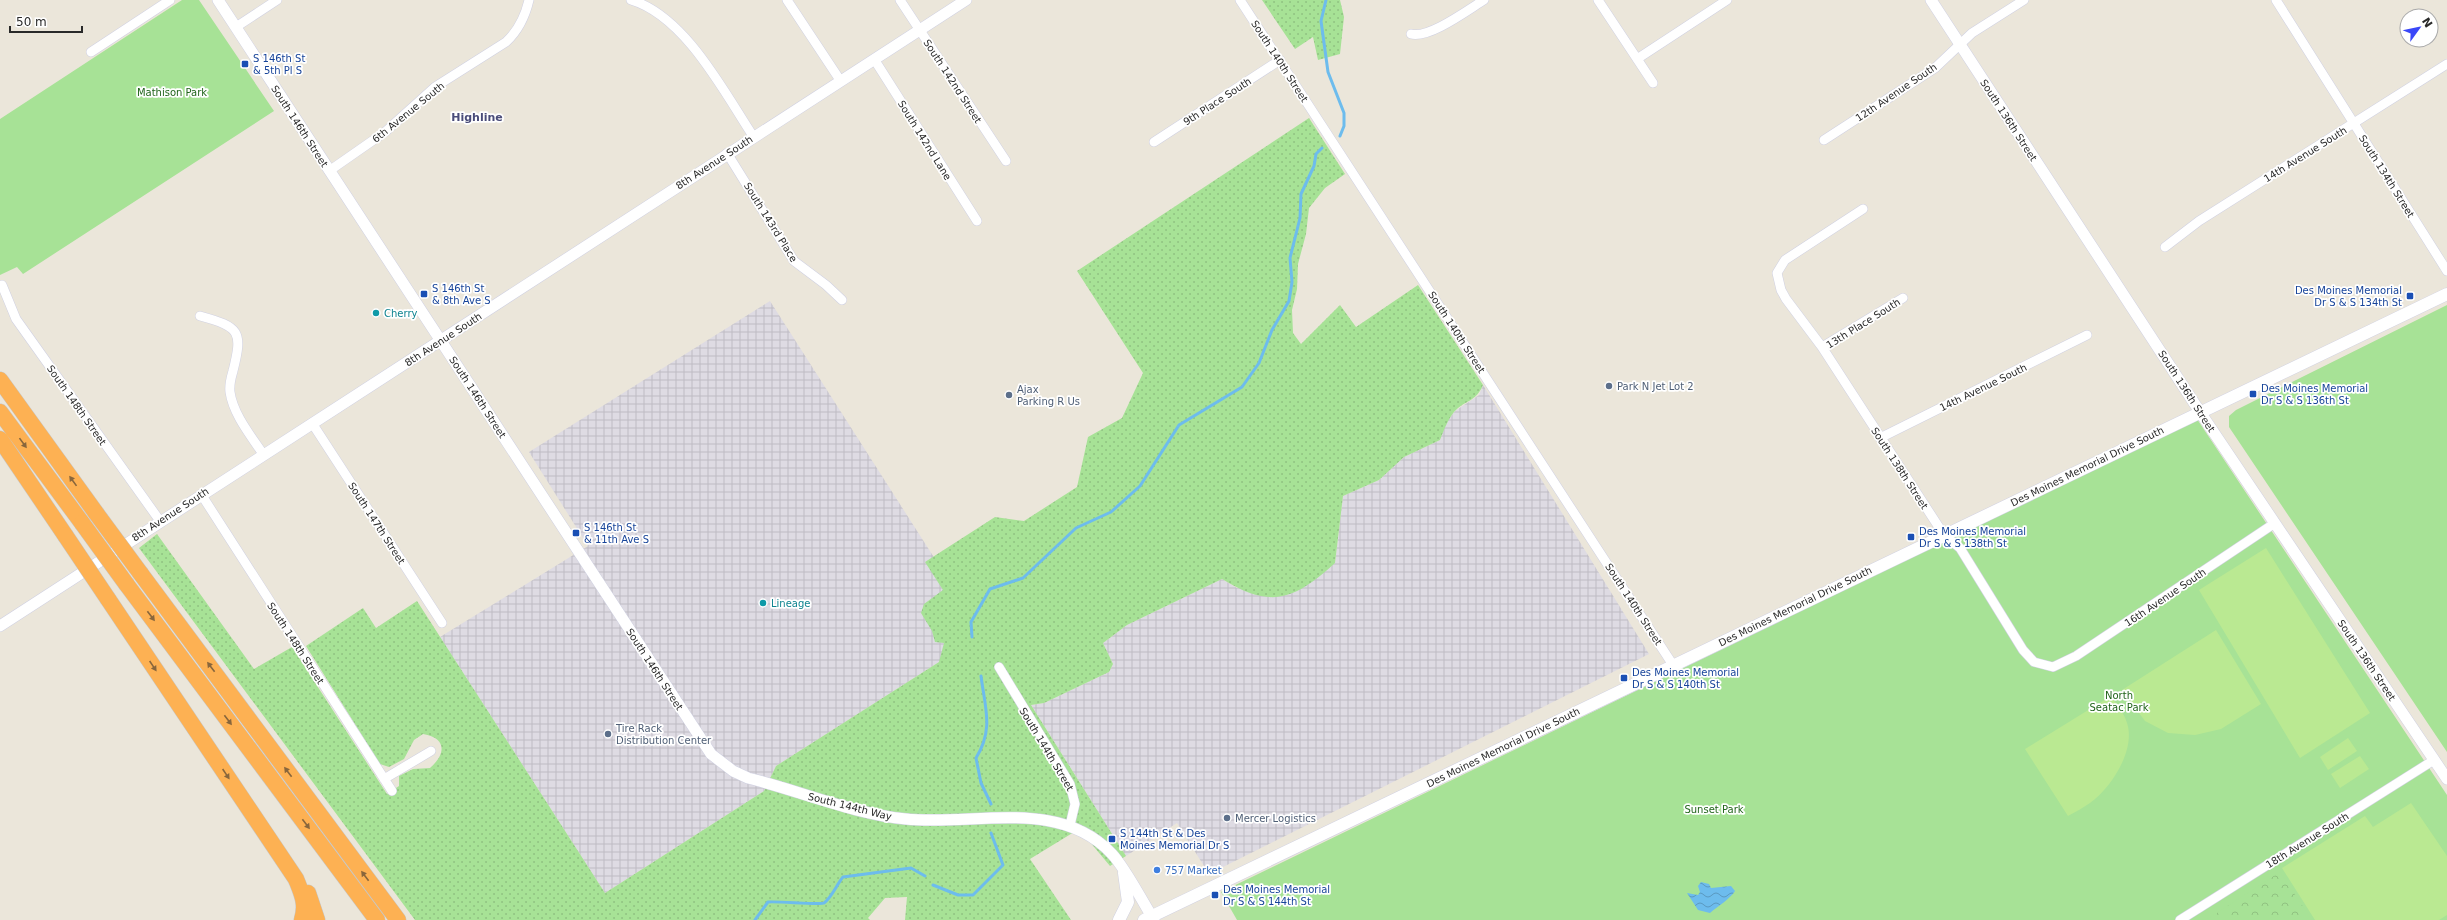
<svg xmlns="http://www.w3.org/2000/svg" width="2447" height="920" viewBox="0 0 2447 920" font-family="'DejaVu Sans',sans-serif">
<defs>
<pattern id="industrial-grid" width="8" height="8" patternUnits="userSpaceOnUse"><rect width="8" height="8" fill="#dedbe3"/><path d="M0 4h8M4 0v8" fill="none" stroke="#bebcc3"/></pattern>
<pattern id="grass-dots" width="8" height="8" patternUnits="userSpaceOnUse"><rect width="8" height="8" fill="#a7e296"/><path d="M2 2h.1M6 6h.1" fill="none" stroke="#90c281" stroke-width="1.8" stroke-linecap="round"/></pattern>
<pattern id="forest-crowns" width="20" height="18" patternUnits="userSpaceOnUse"><rect width="20" height="18" fill="#a7e296"/><path d="M2 6a3 3 0 1 1 6 0M12 15a3 3 0 1 1 6 0" fill="none" stroke="#90c281"/></pattern>
<pattern id="water-waves" width="16" height="10" patternUnits="userSpaceOnUse"><rect width="16" height="10" fill="#6dbced"/><path d="M0 5q4-4 8 0t8 0" fill="none" stroke="#5a99c0"/></pattern>
</defs>
<rect width="100%" height="100%" fill="#ebe6da"/>
<path fill="url(#industrial-grid)" d="M770 301 983 634 776 766 764 791 605 893 440 637 588 546 529 452Z
M1483 385 1649 654 1209 874 1177 823 1126 856 1031 705 1044 703 1109 672 1113 664 1103 643 1127 625 1222 579 1237 588 1335 563 1343 496 1379 480 1404 457 1440 440 1445 424 1455 411 1479 395Z"/>
<path fill="url(#grass-dots)" d="M1262 0H1340L1344 17 1340 54 1318 60 1313 37 1295 49Z
M1309 118 1345 174 1325 188 1309 208 1306 234 1298 264 1297 289 1292 310 1293 333 1301 344 1340 305 1356 327 1418 285 1483 385C1476 402 1465 400 1454 412 1447 421 1444 430 1440 440L1404 457 1379 480 1343 496 1335 563C1295 599 1272 610 1222 579L1127 625 1103 643 1113 664 1109 672 1044 703 1031 705 1126 856 1110 866 1079 829 1030 859 1071 920H905L907 897 885 898 868 918 870 920H415L139 548 157 534 254 669 292 647 387 794 399 786V776L413 769 430 768C446 754 447 738 423 734L414 740 404 759 389 767 380 764 306 646 363 608 376 628 417 601 605 893 764 791 776 766 939 662 944 643 935 642 932 631 921 613 924 604 943 590 925 562 995 517 1024 521 1077 487 1088 437 1122 418 1143 373 1077 271Z"/>
<path fill="url(#forest-crowns)" d="M2280 865 2319 920H2195Z"/>
<path fill="#a7e296" d="M182 0H199L274 111 23 274 17 267 0 275V119Z
M2447 305V752L2229 427V416L2236 410Z
M2197 419 2447 795V920H2312L2280 872 2206 920H1237L1221 892Z"/>
<path fill="#bae992" d="M2266 548 2370 713 2300 758 2199 590Z
M2216 630 2261 704 2221 729 2195 735 2168 733 2145 721 2122 690Z
M2111 696C2117 704 2124 713 2127 723 2136 750 2111 788 2090 803 2083 808 2075 812 2068 816L2025 749Z
M2348 738 2357 751 2328 770 2320 757Z
M2360 756 2369 769 2340 788 2331 774Z
M2411 803 2447 856V915L2439 920H2315L2282 868 2365 816 2373 827Z"/>
<path fill="url(#water-waves)" d="M1701 882 1709 884 1711 888 1731 886 1735 891C1731 898 1717 907 1710 913L1698 910 1687 893 1698 895 1700 892 1698 886Z"/>
<g fill="none" stroke-linecap="round" stroke-linejoin="round">
<path stroke="#6dbced" stroke-width="3" d="M1326 0 1321 21 1328 72 1344 113V126L1340 136
M972 637 971 622 990 589 1023 578 1076 528 1111 512 1140 486 1179 425 1242 387 1259 363 1272 330 1289 301 1292 282 1290 258 1300 218 1301 194 1314 166 1316 154 1322 148
M981 676C985 708 994 729 976 758L981 783 991 804
M933 885 958 895H973L1003 865 991 833
M755 920 768 902C777 901 821 905 824 903 832 897 837 884 843 877L911 868 925 876"/>
<g stroke="#d0d1e2" stroke-width="10">
<path id="minor" d="M631 0C685 16 724 92 753 136
M787 0 840 80
M900 0 1006 161
M1240 0 1673 665
M1598 0 1653 83
M2276 0 2447 271
M236 27 277 0
M1411 34C1429 39 1469 9 1484 0
M91 52 170 0
M874 59 977 221
M1637 59 1727 0
M1824 140 1935 68 1972 33 2024 0
M1154 142 1280 60
M727 153 794 261 826 285 842 300
M329 171 385 132 435 87 506 42C519 30 525 17 529 0
M1863 209 1785 260 1777 273 1781 290 1786 299 1822 347 1944 535 1960 548 2023 650 2034 662 2053 667 2076 656 2275 523
M2165 247 2199 221 2447 64
M2 285 16 319 160 521
M200 316C240 327 243 331 233 371 231 378 229 384 230 392 233 414 251 436 263 454
M1822 347 1903 298
M312 423 442 623
M1880 438 2087 335
M201 494 392 791
M999 667 1070 784 1075 804 1070 825
M384 779 431 751
M2180 920 2434 760"/>
</g>
<g stroke="#d0d1e2" stroke-width="12">
<path id="tertiary" d="M218 0 711 754 733 771 748 778C801 791 853 814 906 819 974 826 1059 797 1112 854 1126 869 1142 901 1154 920
M1931 0 2200 412 2447 779
M0 626 966 0"/>
</g>
<g stroke="#d0d1e2" stroke-width="13">
<path id="secondary" d="M1119 920 1128 902 1124 873
M1144 920 2447 294"/>
</g>
<g stroke="#c7c7c7" stroke-width="17">
<path id="motorway" d="M0 380 96 513
M0 412 82 523
M0 439 65 535
M141 574 398 920
M127 585 377 920
M108 599 296 879C302 894 307 904 302 920
M308 893 317 920"/>
</g>
<use href="#minor" stroke="#fff" stroke-width="9"/>
<use href="#tertiary" stroke="#fff" stroke-width="11"/>
<use href="#secondary" stroke="#fff" stroke-width="12"/>
<use href="#motorway" stroke="#fdb153" stroke-width="16"/>
<g stroke="#c7c7c7" stroke-width="17" stroke-linecap="butt">
<path id="motorway-bridge" d="M96 513 141 574
M82 523 127 585
M65 535 108 599"/>
</g>
<use href="#motorway-bridge" stroke="#fdb153" stroke-width="16"/>
</g>
<defs><path id="oneway-solid" d="M-6-.8H1V-3.2L6.5 0L1 3.2V.8H-6Z"/></defs>
<g fill="#88663c">
<use href="#oneway-solid" transform="translate(23 443) rotate(54)"/>
<use href="#oneway-solid" transform="translate(73 481) rotate(-126)"/>
<use href="#oneway-solid" transform="translate(151 616) rotate(53)"/>
<use href="#oneway-solid" transform="translate(153 666) rotate(56)"/>
<use href="#oneway-solid" transform="translate(211 667) rotate(-127)"/>
<use href="#oneway-solid" transform="translate(228 720) rotate(53)"/>
<use href="#oneway-solid" transform="translate(288 772) rotate(-127)"/>
<use href="#oneway-solid" transform="translate(226 774) rotate(56)"/>
<use href="#oneway-solid" transform="translate(306 824) rotate(53)"/>
<use href="#oneway-solid" transform="translate(365 876) rotate(-127)"/>
</g>
<g fill="#1a4fb4" stroke="#fff" stroke-width="1.5">
<rect x="241" y="60" width="8" height="8" rx="2"/>
<rect x="420" y="290" width="8" height="8" rx="2"/>
<rect x="2406" y="292" width="8" height="8" rx="2"/>
<rect x="2249" y="390" width="8" height="8" rx="2"/>
<rect x="572" y="529" width="8" height="8" rx="2"/>
<rect x="1907" y="533" width="8" height="8" rx="2"/>
<rect x="1620" y="674" width="8" height="8" rx="2"/>
<rect x="1108" y="835" width="8" height="8" rx="2"/>
<rect x="1211" y="891" width="8" height="8" rx="2"/>
</g>
<g fill="#0f9aa8" stroke="#fff" stroke-width="1.5">
<circle cx="376" cy="313" r="4"/>
<circle cx="763" cy="603" r="4"/>
</g>
<g fill="#5c6f8a" stroke="#fff" stroke-width="1.5">
<circle cx="1609" cy="386" r="4"/>
<circle cx="1009" cy="395" r="4"/>
<circle cx="608" cy="734" r="4"/>
<circle cx="1227" cy="818" r="4"/>
</g>
<circle fill="#3f7fe0" stroke="#fff" stroke-width="1.5" cx="1157" cy="870" r="4"/>
<g text-anchor="middle" stroke-width="3.5" stroke-linejoin="round" paint-order="stroke">
<g font-size="10" fill="#164399" stroke="#fff" text-anchor="start">
<text x="253" y="62">S 146th St<tspan x="253" dy="12">&amp; 5th Pl S</tspan></text>
<text x="432" y="292">S 146th St<tspan x="432" dy="12">&amp; 8th Ave S</tspan></text>
<text x="2402" y="294" text-anchor="end">Des Moines Memorial<tspan x="2402" dy="12">Dr S &amp; S 134th St</tspan></text>
<text x="2261" y="392">Des Moines Memorial<tspan x="2261" dy="12">Dr S &amp; S 136th St</tspan></text>
<text x="584" y="531">S 146th St<tspan x="584" dy="12">&amp; 11th Ave S</tspan></text>
<text x="1919" y="535">Des Moines Memorial<tspan x="1919" dy="12">Dr S &amp; S 138th St</tspan></text>
<text x="1632" y="676">Des Moines Memorial<tspan x="1632" dy="12">Dr S &amp; S 140th St</tspan></text>
<text x="1120" y="837">S 144th St &amp; Des<tspan x="1120" dy="12">Moines Memorial Dr S</tspan></text>
<text x="1223" y="893">Des Moines Memorial<tspan x="1223" dy="12">Dr S &amp; S 144th St</tspan></text>
</g>
<g font-size="10" fill="#292929" stroke="#fff">
<text transform="translate(1280 61) rotate(57)" y="4">South 140th Street</text>
<text transform="translate(953 81) rotate(57)" y="4">South 142nd Street</text>
<text transform="translate(1896 92) rotate(-34)" y="4">12th Avenue South</text>
<text transform="translate(1217 101) rotate(-33)" y="4">9th Place South</text>
<text transform="translate(408 112) rotate(-39)" y="4">6th Avenue South</text>
<text transform="translate(2009 120) rotate(57)" y="4">South 136th Street</text>
<text transform="translate(300 126) rotate(57)" y="4">South 146th Street</text>
<text transform="translate(925 140) rotate(58)" y="4">South 142nd Lane</text>
<text transform="translate(2305 154) rotate(-32)" y="4">14th Avenue South</text>
<text transform="translate(714 162) rotate(-33)" y="4">8th Avenue South</text>
<text transform="translate(2387 176) rotate(58)" y="4">South 134th Street</text>
<text transform="translate(771 222) rotate(58)" y="4">South 143rd Place</text>
<text transform="translate(1863 323) rotate(-32)" y="4">13th Place South</text>
<text transform="translate(1457 332) rotate(57)" y="4">South 140th Street</text>
<text transform="translate(443 339) rotate(-33)" y="4">8th Avenue South</text>
<text transform="translate(1983 387) rotate(-26)" y="4">14th Avenue South</text>
<text transform="translate(2187 391) rotate(57)" y="4">South 136th Street</text>
<text transform="translate(478 397) rotate(57)" y="4">South 146th Street</text>
<text transform="translate(77 405) rotate(55)" y="4">South 148th Street</text>
<text transform="translate(2087 466) rotate(-26)" y="4">Des Moines Memorial Drive South</text>
<text transform="translate(1900 468) rotate(57)" y="4">South 138th Street</text>
<text transform="translate(170 514) rotate(-33)" y="4">8th Avenue South</text>
<text transform="translate(377 523) rotate(57)" y="4">South 147th Street</text>
<text transform="translate(2165 597) rotate(-34)" y="4">16th Avenue South</text>
<text transform="translate(1634 604) rotate(57)" y="4">South 140th Street</text>
<text transform="translate(1795 606) rotate(-26)" y="4">Des Moines Memorial Drive South</text>
<text transform="translate(296 643) rotate(57)" y="4">South 148th Street</text>
<text transform="translate(2367 660) rotate(56)" y="4">South 136th Street</text>
<text transform="translate(655 669) rotate(57)" y="4">South 146th Street</text>
<text transform="translate(1503 747) rotate(-26)" y="4">Des Moines Memorial Drive South</text>
<text transform="translate(1047 749) rotate(59)" y="4">South 144th Street</text>
<text transform="translate(850 806) rotate(14)" y="4">South 144th Way</text>
<text transform="translate(2307 840) rotate(-32)" y="4">18th Avenue South</text>
</g>
<g font-size="10" fill="#20641a" stroke="#fff">
<text x="172" y="96">Mathison Park</text>
<text x="2119" y="699">North<tspan x="2119" dy="12">Seatac Park</tspan></text>
<text x="1714" y="813">Sunset Park</text>
</g>
<g font-size="10" fill="#0d838f" stroke="#fff" text-anchor="start">
<text x="384" y="317">Cherry</text>
<text x="771" y="607">Lineage</text>
</g>
<g font-size="10" fill="#4e5e75" stroke="#fff" text-anchor="start">
<text x="1617" y="390">Park N Jet Lot 2</text>
<text x="1017" y="393">Ajax<tspan x="1017" dy="12">Parking R Us</tspan></text>
<text x="616" y="732">Tire Rack<tspan x="616" dy="12">Distribution Center</tspan></text>
<text x="1235" y="822">Mercer Logistics</text>
</g>
<g font-size="10" fill="#366cbe" stroke="#fff" text-anchor="start">
<text x="1165" y="874">757 Market</text>
</g>
<g font-size="11" font-weight="bold" fill="#4a4c79" stroke="#fff">
<text x="477" y="121">Highline</text>
</g>
</g>
<g transform="translate(2419 28) rotate(57)"><circle r="19" fill="#ffffff" stroke="#a9a9a9"/>
<path d="M0-3L7 15L0 10L-7 15Z" fill="#3a47f8"/>
<text y="-6" font-size="11" font-weight="bold" text-anchor="middle" fill="#292929">N</text>
</g>
<path d="M10 26v6h72v-6" fill="none" stroke="#292929" stroke-width="2"/>
<text x="16" y="26" font-size="12" fill="#292929" stroke="#ffffff" stroke-width="3" paint-order="stroke">50 m</text>
</svg>
